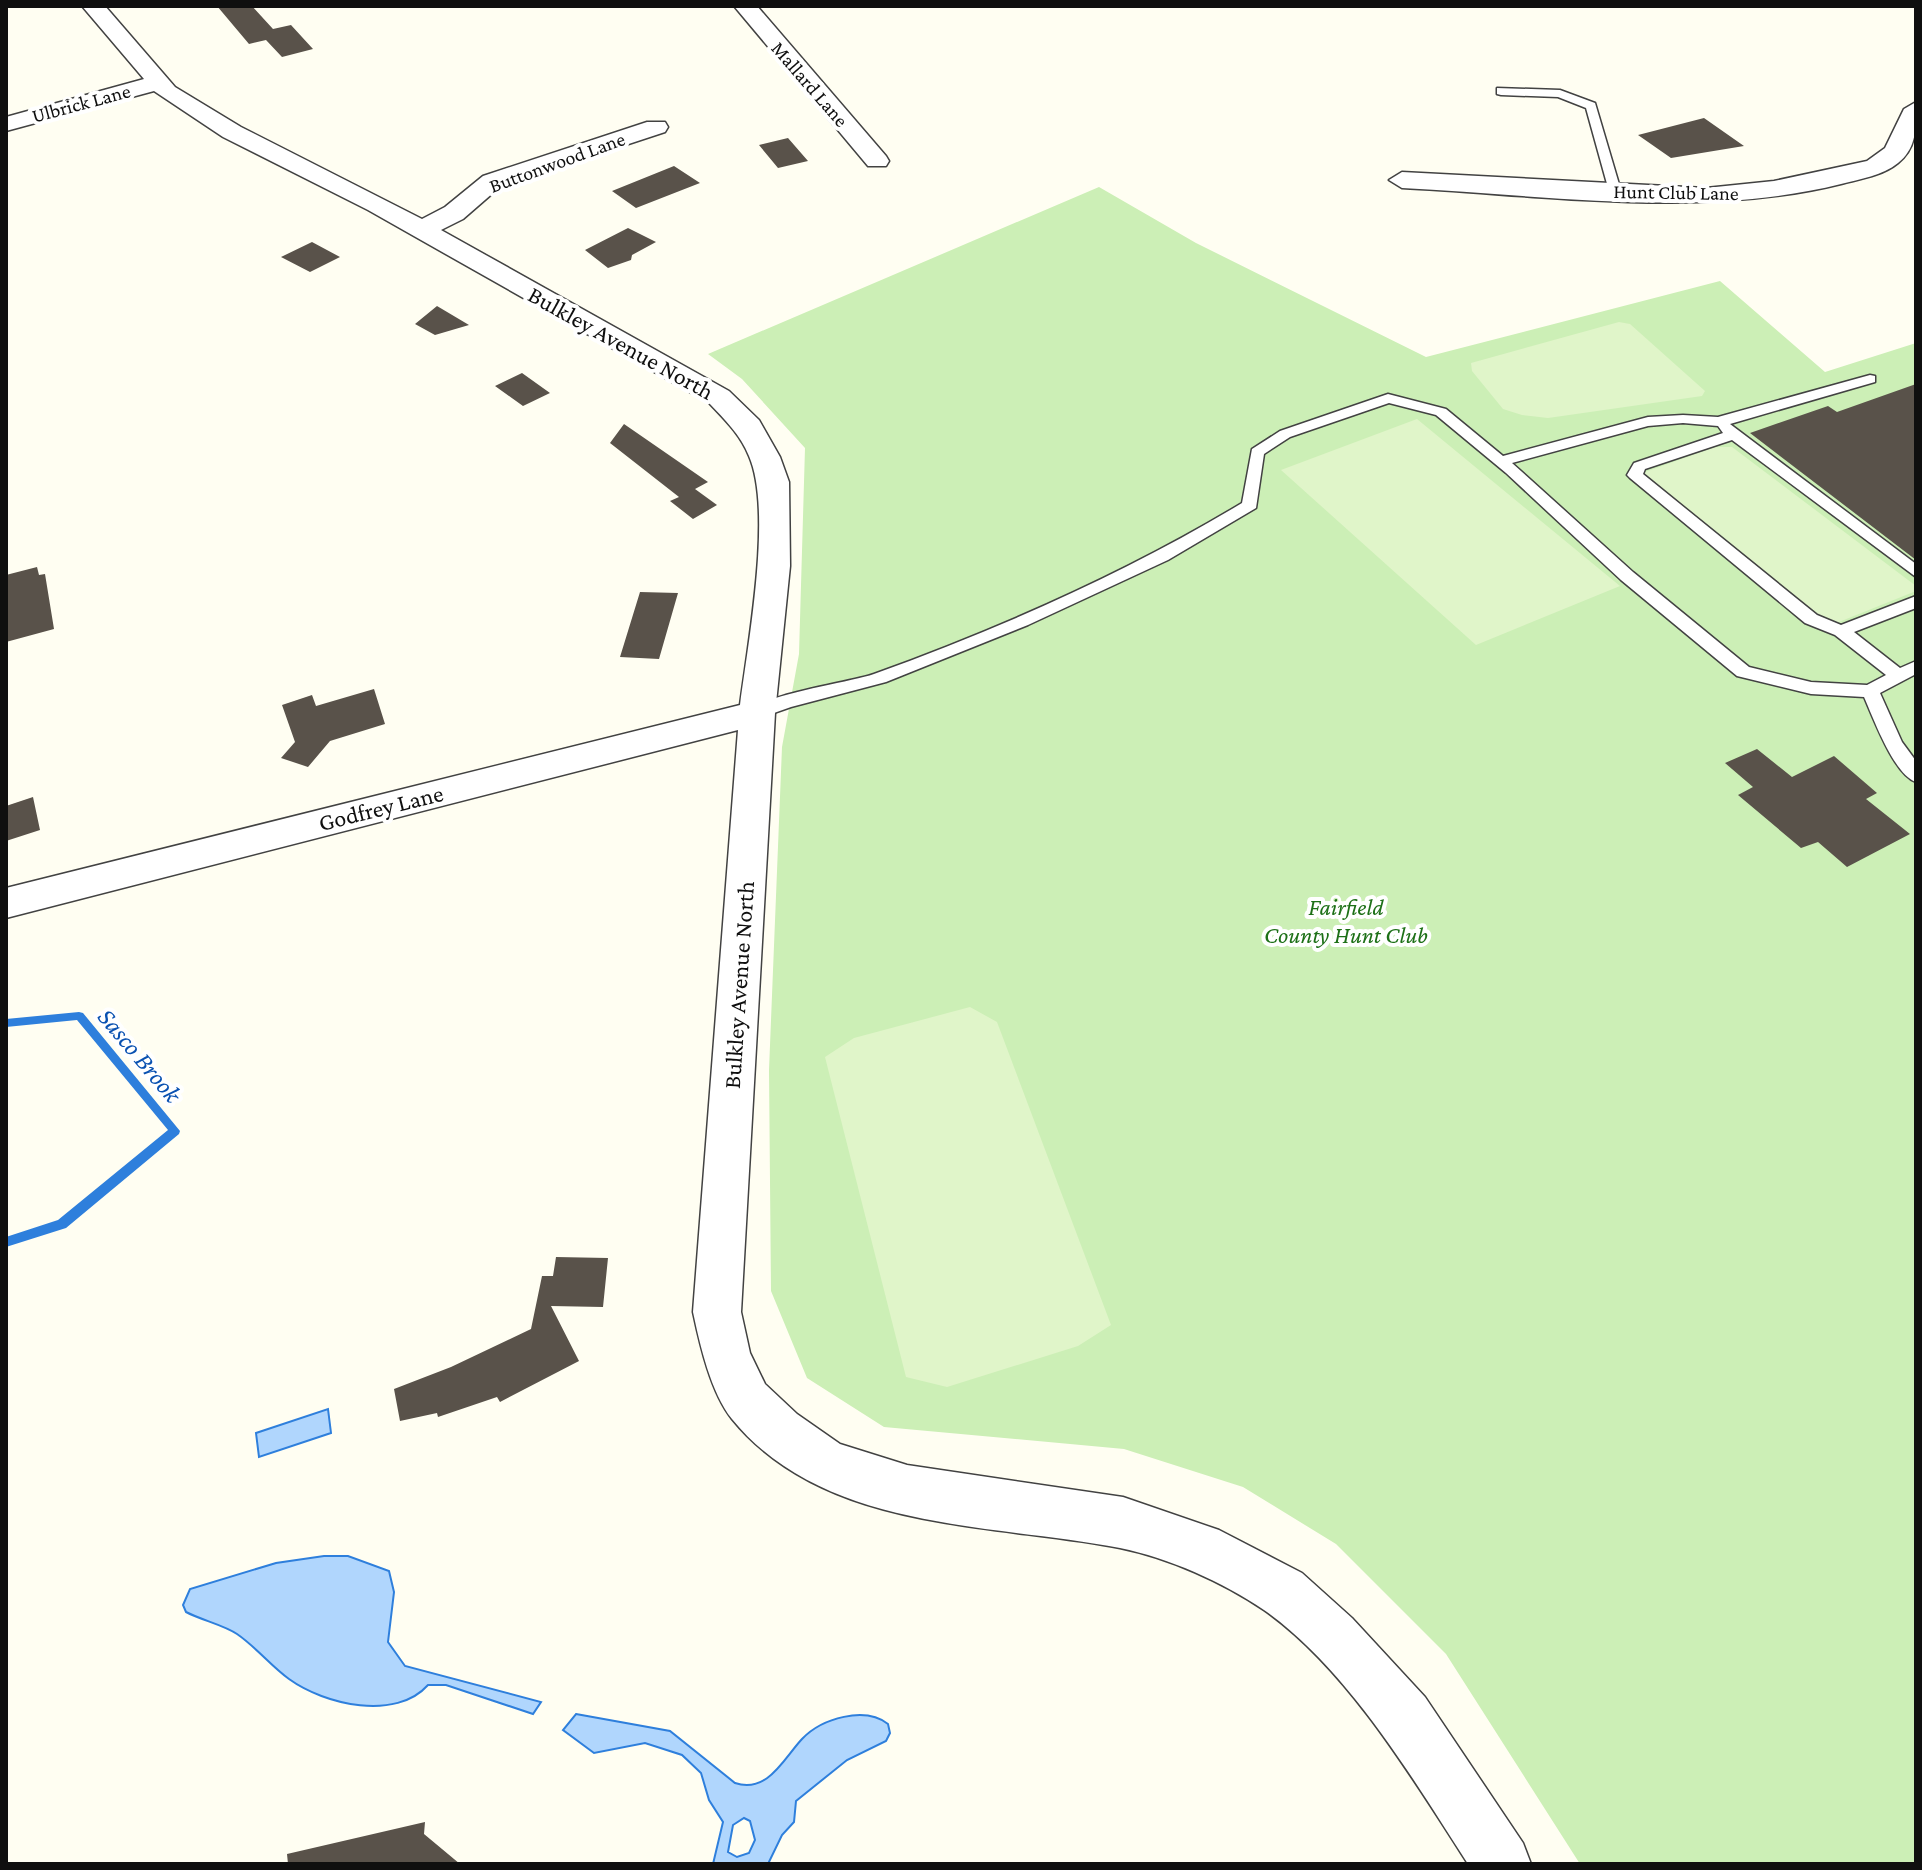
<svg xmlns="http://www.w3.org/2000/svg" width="1922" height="1870" viewBox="0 0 1922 1870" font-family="'Crimson Pro',serif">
<rect width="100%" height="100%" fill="#fffef2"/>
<path fill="#ccefb6" d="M1099 187 1196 243 1426 357 1720 281 1825 372 1916 343V1864H1580L1446 1654 1336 1544 1243 1487 1124 1449 884 1427 807 1378 771 1291 769 1070 782 747 799 654 805 448 742 379 708 354Z"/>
<path fill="#e0f5c9" d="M1619 322 1630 324 1705 391 1702 396 1548 418 1522 415 1503 409 1472 371 1471 363Z
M1417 419 1620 586 1476 645 1281 470Z
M1715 447H1732L1916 586V591L1834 624 1824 622 1646 478 1645 472Z
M970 1007 997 1022 1111 1325 1078 1346 947 1387 906 1377 825 1057 854 1038Z"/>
<path fill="#b0d6fd" stroke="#2e7fdc" stroke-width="2" fill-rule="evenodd" d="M328 1409 331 1433 259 1457 256 1433Z
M324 1556H348L389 1571 394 1592 388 1642 405 1666 541 1702 533 1714 446 1685H428C396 1721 325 1705 289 1679 271 1666 256 1647 237 1634 224 1625 201 1620 186 1612L183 1605 190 1589 276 1563Z
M576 1714 670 1731 735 1783C768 1794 784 1758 802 1739 822 1718 865 1706 888 1724L890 1733 886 1741 847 1760 796 1801 794 1822 782 1835 768 1864H713L723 1822 709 1800 701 1773 682 1755 645 1743 594 1753 563 1730ZM744 1818 750 1821 755 1840 749 1853 737 1857 728 1852 733 1825Z"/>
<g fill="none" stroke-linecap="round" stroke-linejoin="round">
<path fill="#2e7fdc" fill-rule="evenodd" d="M79 1012 83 1013 180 1131 179 1134 66 1228 6 1247V1237L58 1220 168 1130 77 1020 6 1027V1019Z"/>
</g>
<path fill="#59524a" d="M217 6H252L273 29 291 25 313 49 282 57 266 40 249 44Z
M1704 118 1744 146 1671 158 1638 135Z
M788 138 808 161 778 168 759 145Z
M674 166 700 183 636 208 612 191Z
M628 228 656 242 632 255 631 260 608 268 585 250Z
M312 242 340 257 310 272 281 257Z
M437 306 469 325 435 335 415 324Z
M522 373 550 393 523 406 495 386Z
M1916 384V560L1750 433 1828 406 1837 412Z
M624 424 708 482 695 489 717 505 693 519 670 501 679 497 610 443Z
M37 567 39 575 45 574 54 629 6 642V575Z
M640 592 678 593 659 659 620 657Z
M374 689 385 724 330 741 308 767 281 758 295 742 282 705 312 695 316 706Z
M1757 749 1792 777 1834 756 1877 793 1866 799 1910 834 1847 867 1818 842 1801 848 1738 795 1753 787 1725 763Z
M33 797 40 830 6 841V806Z
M556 1257 608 1258 603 1307 551 1306 579 1361 500 1402 497 1397 438 1417 437 1413 400 1421 394 1389 451 1367 531 1329 542 1276H553Z
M425 1822 424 1834 460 1864H288L287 1854Z"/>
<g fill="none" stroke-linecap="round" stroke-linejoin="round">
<g stroke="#424242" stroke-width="3">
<path id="service" d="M1497 88 1560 90 1595 103 1621 191 1620 194 1609 191 1586 108 1558 97 1501 95 1497 94Z
M1870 375 1875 376V382L1730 424 1916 564V577L1732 440 1645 469 1643 474 1817 615 1841 625 1916 596V608L1854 632 1900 668 1916 661V674L1880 693 1902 742 1916 761V782C1894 775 1873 717 1864 697L1811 694 1737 676 1621 580 1506 473 1436 415 1389 403 1290 437 1264 454 1256 508 1168 560 1028 625 886 682 791 707 757 719 748 713C762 694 848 683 874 674 1001 628 1126 573 1242 503L1252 449 1280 431 1388 394 1446 409 1503 456 1648 417 1683 415 1718 417ZM1683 423 1718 426 1723 433 1634 463 1627 475 1630 478 1805 623 1835 635 1886 675 1867 685 1811 682 1749 667 1633 572 1512 463 1648 426Z"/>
</g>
<g stroke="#424242" stroke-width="3">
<path id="minor" d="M82 6H105L175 87 241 127 422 219 445 207 483 176 647 122H665L668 127 665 132 501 186 463 219 441 230 729 391 759 420 780 457 789 482 790 566 775 713 741 1312 750 1353 765 1384 797 1414 840 1444 907 1465 1123 1497 1219 1530 1302 1573 1352 1618 1425 1697 1523 1843 1531 1864H1468C1414 1780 1347 1668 1264 1610 1223 1582 1169 1558 1120 1548 991 1523 824 1532 732 1419 711 1393 700 1345 693 1312L738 730 6 918V888L740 705C748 643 773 511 749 456 740 434 725 420 709 403L368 210 223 137 154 91 6 131V117L144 79Z
M734 6H757L886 156 889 161 886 166H868Z
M1916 102C1916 125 1918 147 1898 163 1882 176 1860 179 1841 184 1702 219 1544 195 1402 188L1389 180 1402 172 1706 188 1774 181 1867 161 1885 148 1904 109Z"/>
</g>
<use href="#service" fill="#fff" fill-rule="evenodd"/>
<use href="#minor" fill="#fff" fill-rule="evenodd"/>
</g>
<g text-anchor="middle" stroke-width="8" stroke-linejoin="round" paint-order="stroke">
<g font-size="20" fill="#0f0f0f" stroke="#fff">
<text transform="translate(810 84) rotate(49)" y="7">Mallard Lane</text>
<text transform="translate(81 103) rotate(-15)" y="7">Ulbrick Lane</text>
<text transform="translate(557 162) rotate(-20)" y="7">Buttonwood Lane</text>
<text transform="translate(1676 192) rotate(1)" y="7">Hunt Club Lane</text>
</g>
<g font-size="24" fill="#0f0f0f" stroke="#fff">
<text transform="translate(621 343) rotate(29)" y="8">Bulkley Avenue North</text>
<text transform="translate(381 808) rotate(-14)" y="8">Godfrey Lane</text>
<text transform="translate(739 985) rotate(-86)" y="8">Bulkley Avenue North</text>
</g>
<g font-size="24" font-style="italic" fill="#1d7017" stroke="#fff">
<text x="1346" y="915">Fairfield<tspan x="1346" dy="28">County Hunt Club</tspan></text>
</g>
<g font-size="26" font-style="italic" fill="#0951b1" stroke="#fff">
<text transform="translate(140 1055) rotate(50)" y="9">Sasco Brook</text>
</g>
</g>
<rect width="1922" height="1870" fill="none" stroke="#0f0f0f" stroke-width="16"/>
</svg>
